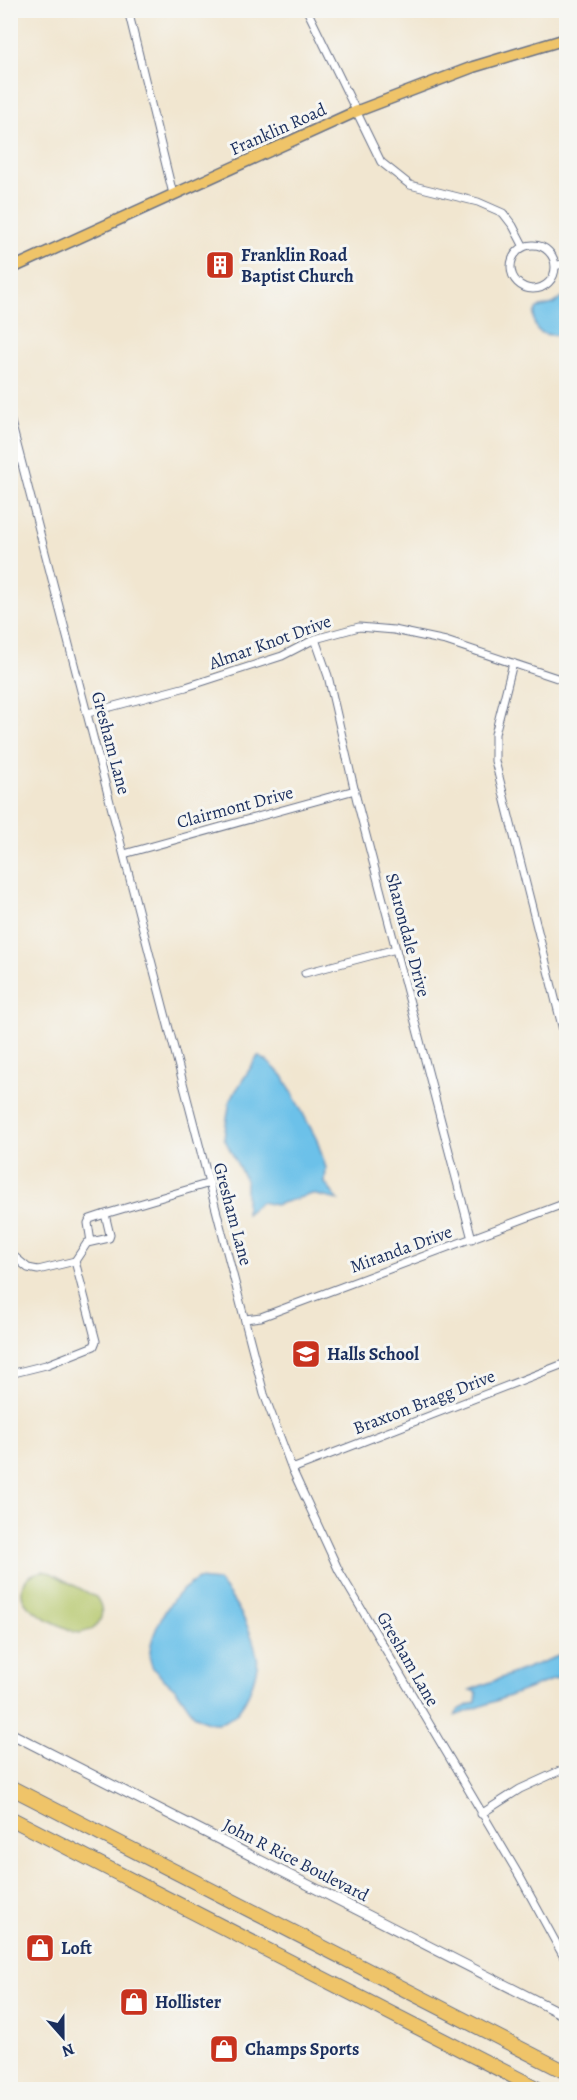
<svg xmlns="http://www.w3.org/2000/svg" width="577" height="2100" viewBox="0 0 577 2100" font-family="Alegreya,serif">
<rect width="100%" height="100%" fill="#f6f6f2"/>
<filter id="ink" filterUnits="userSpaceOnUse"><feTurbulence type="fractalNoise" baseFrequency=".0167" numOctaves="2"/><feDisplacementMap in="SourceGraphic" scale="12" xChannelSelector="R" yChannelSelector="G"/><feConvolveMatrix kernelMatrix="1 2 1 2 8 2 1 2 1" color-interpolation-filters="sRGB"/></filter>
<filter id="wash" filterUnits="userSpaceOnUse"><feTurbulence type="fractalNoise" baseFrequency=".008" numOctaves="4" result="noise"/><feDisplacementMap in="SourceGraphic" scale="24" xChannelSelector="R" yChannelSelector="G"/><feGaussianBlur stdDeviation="1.35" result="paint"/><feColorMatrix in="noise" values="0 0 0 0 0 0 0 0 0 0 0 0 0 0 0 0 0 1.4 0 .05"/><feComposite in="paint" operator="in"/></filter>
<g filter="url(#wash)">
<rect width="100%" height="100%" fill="#f1e6d0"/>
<path fill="#b4c669" stroke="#687a64" stroke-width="1.5" d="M43 1571 51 1573 96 1597C104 1608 104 1620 93 1629L80 1633 74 1632C57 1623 11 1608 24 1583 28 1575 35 1573 43 1571Z"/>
<path fill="#6cc1e9" stroke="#4478a4" stroke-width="1.5" d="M566 295V334C560 334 551 336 545 334 533 331 531 317 537 308L553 304Z
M258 1056 267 1061 283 1076 317 1140 326 1168 325 1183 338 1200 312 1194 275 1205 261 1202 246 1214V1181L224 1138 230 1100Z
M198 1579 218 1581C236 1601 253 1631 257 1657 259 1663 256 1669 255 1675 250 1695 235 1729 209 1722 191 1718 188 1704 177 1691 170 1683 156 1675 152 1666 143 1645 165 1608 179 1593 185 1587 192 1583 198 1579Z
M566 1653V1675L455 1716 458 1710 476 1702 477 1692 470 1690Z"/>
</g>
<g filter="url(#ink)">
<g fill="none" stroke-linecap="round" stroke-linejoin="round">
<g stroke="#666f86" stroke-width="9">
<path id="minor" d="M128 10 173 194
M307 10 381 162 410 185 478 202 503 213 513 226 524 247
M511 267a22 22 0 1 1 44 0a22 22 0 1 1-44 0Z
M555 266 566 263
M10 418 264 1394 292 1469 339 1571 520 1877 566 1961
M315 639 328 676 357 801 472 1239
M513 663 495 734V761L566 1042
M88 713 186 687 282 656 315 639 359 627 394 630 446 641 566 681
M124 854 355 790
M305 973 396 949
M558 1007 566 1005
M91 1242 88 1223 90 1219 105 1214
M10 1253 28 1268 38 1270 75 1261
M245 1319 261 1317 566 1203
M10 1374 46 1365 94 1346 96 1341 75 1261 87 1243 109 1238 110 1235 105 1214 210 1183
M292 1469 566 1363
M481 1814 520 1789 566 1768"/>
</g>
<g stroke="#666f86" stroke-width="11">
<path id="tertiary" d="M10 1733 566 2016"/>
</g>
<g stroke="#666f86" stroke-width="13">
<path id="primary" d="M10 269 355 112 473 67 566 39"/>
</g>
<g stroke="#666f86" stroke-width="16">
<path id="motorway" d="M10 1787 566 2072
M10 1818 540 2090"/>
</g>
<use href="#minor" stroke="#fff" stroke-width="7"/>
<use href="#tertiary" stroke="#fff" stroke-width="9"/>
<use href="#primary" stroke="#efc469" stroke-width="10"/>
<use href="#motorway" stroke="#efc469" stroke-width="14"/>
</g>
</g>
<defs>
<g id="building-square" transform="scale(1.5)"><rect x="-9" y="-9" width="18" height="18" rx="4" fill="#c8321e" stroke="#f6f6f2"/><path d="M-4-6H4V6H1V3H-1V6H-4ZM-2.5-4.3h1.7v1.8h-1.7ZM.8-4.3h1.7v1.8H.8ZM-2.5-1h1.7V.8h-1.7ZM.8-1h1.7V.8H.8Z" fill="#fff"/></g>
<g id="school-square" transform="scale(1.5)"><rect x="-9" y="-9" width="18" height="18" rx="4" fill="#c8321e" stroke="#f6f6f2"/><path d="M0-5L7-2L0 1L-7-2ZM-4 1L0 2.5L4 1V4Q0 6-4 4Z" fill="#fff"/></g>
<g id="shop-square" transform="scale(1.5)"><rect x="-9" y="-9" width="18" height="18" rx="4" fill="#c8321e" stroke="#f6f6f2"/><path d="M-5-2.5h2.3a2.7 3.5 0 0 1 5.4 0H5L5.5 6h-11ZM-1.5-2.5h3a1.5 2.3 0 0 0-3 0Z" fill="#fff"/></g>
</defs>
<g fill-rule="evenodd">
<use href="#building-square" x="220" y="265"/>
<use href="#school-square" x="306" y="1354"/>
<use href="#shop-square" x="40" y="1948"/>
<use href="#shop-square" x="134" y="2002"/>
<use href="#shop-square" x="224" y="2049"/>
</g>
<g text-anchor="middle" stroke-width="6" stroke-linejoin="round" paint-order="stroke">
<g font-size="18" fill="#1b2f5e" stroke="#f6f6f2">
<text transform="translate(278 129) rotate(-24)" y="6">Franklin Road</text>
<text transform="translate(270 642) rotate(-20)" y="6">Almar Knot Drive</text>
<text transform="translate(111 743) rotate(75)" y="6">Gresham Lane</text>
<text transform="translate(235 807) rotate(-15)" y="6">Clairmont Drive</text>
<text transform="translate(408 935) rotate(75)" y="6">Sharondale Drive</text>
<text transform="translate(233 1214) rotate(75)" y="6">Gresham Lane</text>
<text transform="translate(401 1249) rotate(-20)" y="6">Miranda Drive</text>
<text transform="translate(424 1402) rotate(-21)" y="6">Braxton Bragg Drive</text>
<text transform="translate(408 1659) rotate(60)" y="6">Gresham Lane</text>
<text transform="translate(296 1860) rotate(27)" y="6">John R Rice Boulevard</text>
</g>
<g font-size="18" font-weight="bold" fill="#1b2f5e" stroke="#f6f6f2" text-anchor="start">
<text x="241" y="261">Franklin Road<tspan x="241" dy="21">Baptist Church</tspan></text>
<text x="327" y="1360">Halls School</text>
<text x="61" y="1954">Loft</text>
<text x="155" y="2008">Hollister</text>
<text x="245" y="2055">Champs Sports</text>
</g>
</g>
<rect width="577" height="2100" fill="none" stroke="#f6f6f2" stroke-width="36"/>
<g transform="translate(63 2037) rotate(159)" stroke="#f6f6f2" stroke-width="4.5" paint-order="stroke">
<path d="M0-4.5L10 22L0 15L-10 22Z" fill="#1b2f5e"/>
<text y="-9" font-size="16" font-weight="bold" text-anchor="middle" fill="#1b2f5e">N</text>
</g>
</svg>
